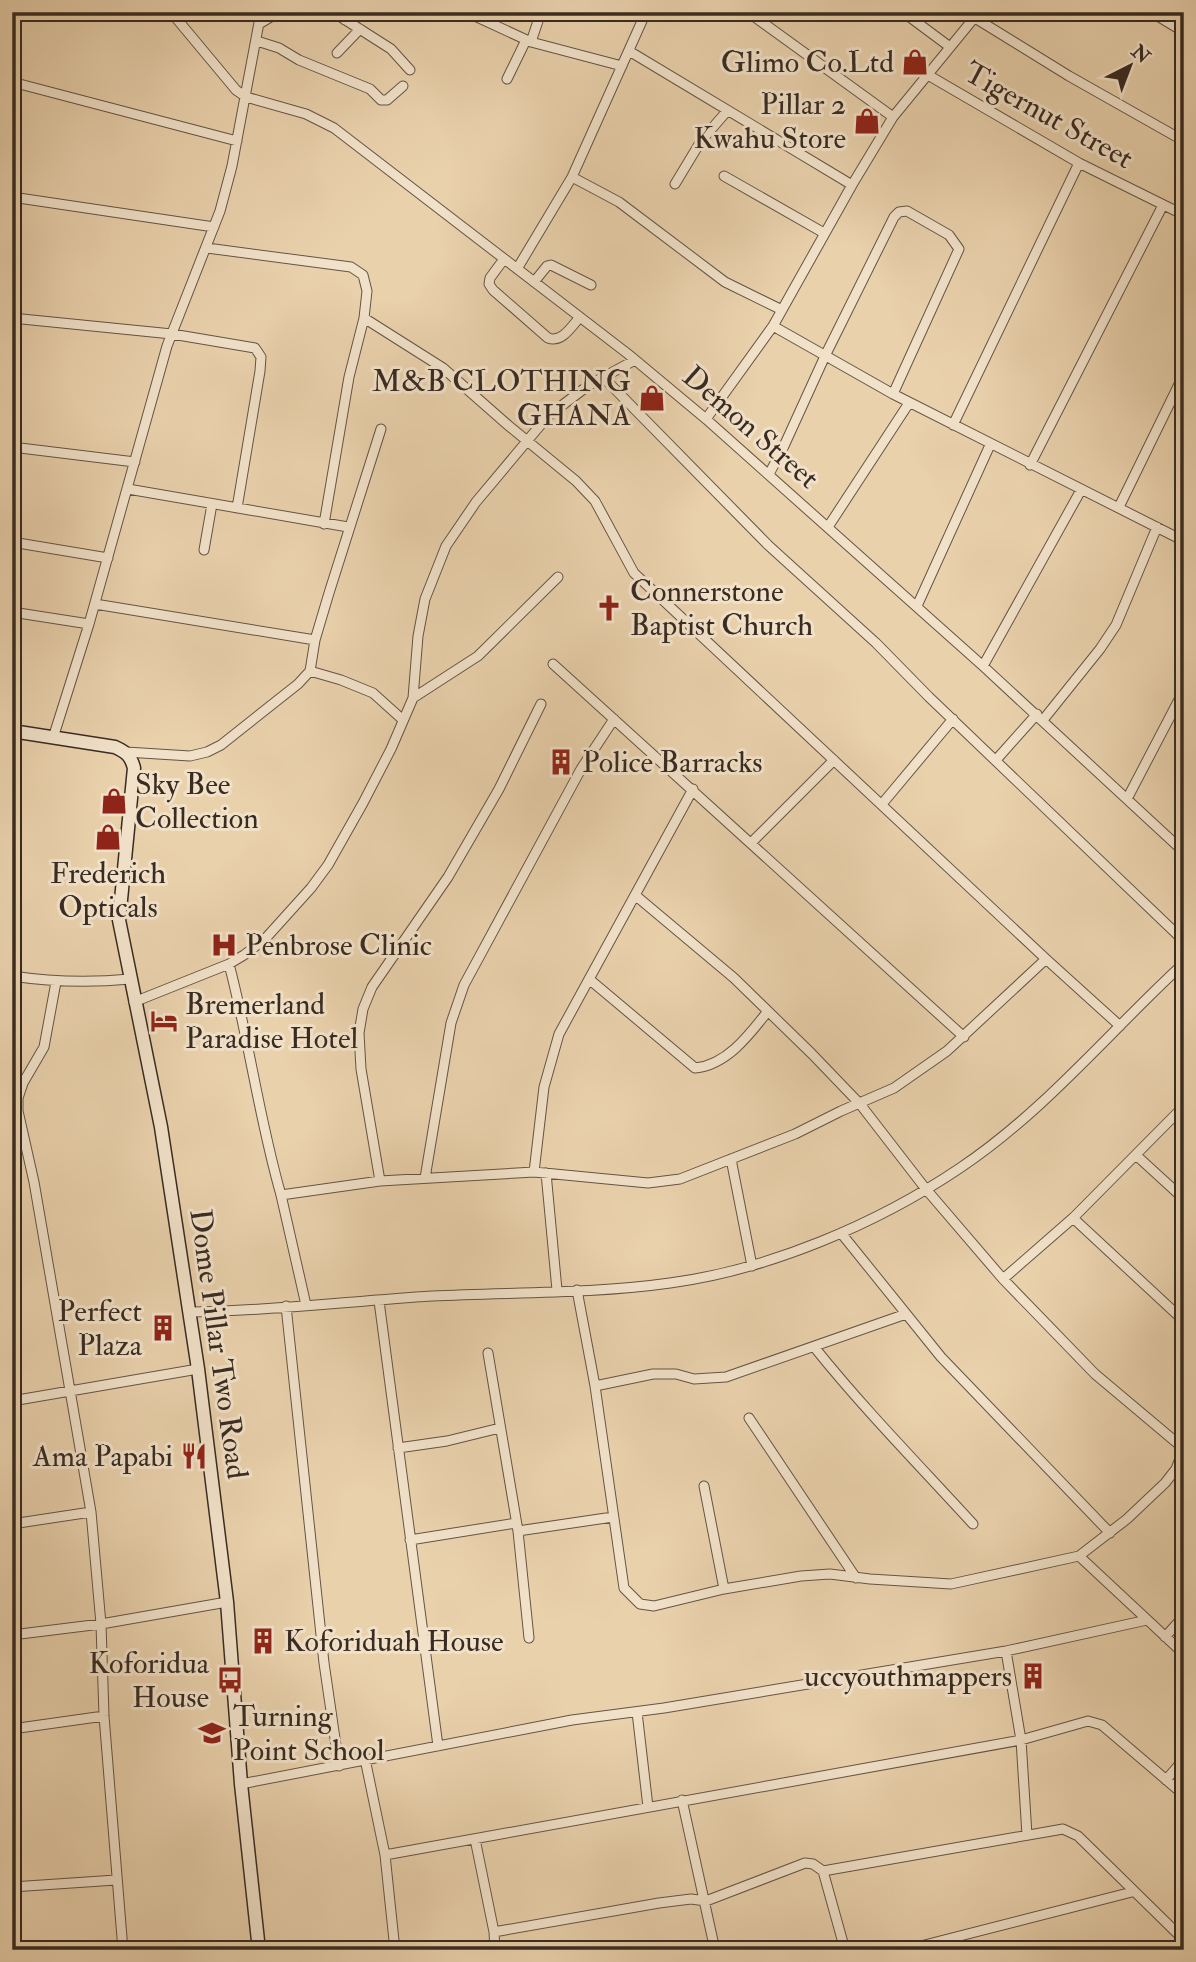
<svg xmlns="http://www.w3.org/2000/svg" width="1196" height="1962" viewBox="0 0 1196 1962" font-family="'IM FELL Double Pica',serif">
<rect width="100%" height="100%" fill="#e9d1ac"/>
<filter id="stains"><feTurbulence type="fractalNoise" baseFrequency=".00286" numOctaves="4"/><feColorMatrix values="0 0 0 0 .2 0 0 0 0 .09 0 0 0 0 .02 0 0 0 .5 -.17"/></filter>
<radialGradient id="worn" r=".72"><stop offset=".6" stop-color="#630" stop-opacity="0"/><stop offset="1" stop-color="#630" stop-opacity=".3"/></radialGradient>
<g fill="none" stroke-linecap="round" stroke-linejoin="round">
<g stroke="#645444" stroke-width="11">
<path id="street" d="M171 12 236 90 246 97 306 114 334 128 628 354 706 419 983 666 1184 852
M333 12 391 49 410 70
M466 12 531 42 622 66
M748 12 893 117
M903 12 950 47
M1151 12 1184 32
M975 18 1069 76 1184 141
M345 20 361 12
M259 24 279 12
M257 41 279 48 299 60 370 89 381 100H387L403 86
M531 42 541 12
M629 51 852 185
M337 53 360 29
M928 75 1079 163 1184 215
M507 79 526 40
M12 82 237 141
M724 176 824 233
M572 177 619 202 725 282 782 310
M675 184 701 141 727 111
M12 197 214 227
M207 248 351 267 363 275 367 291 364 318 349 377 324 524
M504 259 490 278 489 284 493 290 548 338C562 343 571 327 580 317
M517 269 572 177 646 12
M534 282 547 266 551 265 591 285
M12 318 172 334 255 348 261 357 260 371 237 508
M364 318 443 368 509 426 576 481 595 501 634 573 1046 959 1120 1026
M773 326 893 394 1184 541
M603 377 768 545 876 643 929 697 1184 941
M706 419 773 326 852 185 893 117 979 12
M953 425 1079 163
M12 447 135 462
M1030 465 1163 205
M769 474 784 446 825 356 894 217 899 212 907 211 949 235 959 249 893 394
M128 489 348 527
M1119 507 1184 374
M828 527 909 403
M12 542 108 558
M204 550 212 504
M95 604 315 640
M917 606 990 445
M12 612 89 624
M553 664 964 1037
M983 666 1081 490
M310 671 341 680 373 693 403 720
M413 698 478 656 558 577
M1043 720 1100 649 1116 625 1157 527
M53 738 89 624 167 346 220 211 232 166 261 12
M126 752 190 756 207 752 221 745 298 684 310 671 315 640 329 593 381 429
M996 760 1037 714
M1127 799 1184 690
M882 804 953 719
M751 843 834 760
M635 895 734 978 812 1054 860 1104 925 1188 1003 1279 1095 1374 1183 1448
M229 964C249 1040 259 1119 281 1195L380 1181 534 1172 648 1183 680 1179 795 1134 841 1111 894 1088 947 1051 1046 959
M12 976C52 982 90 983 130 979
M589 979 695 1068C727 1065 750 1034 768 1011
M56 982 44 1047 23 1083 18 1098V1111L34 1182 91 1512 101 1624 104 1716 123 1950
M134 1002 229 964 244 955 265 939 311 888 328 865 363 803 391 749 413 698 418 636 425 599 446 546 476 502 548 416 589 385 635 360
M1137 1156 1184 1199
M731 1159 752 1266
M534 1172 544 1087 559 1034 693 789
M546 1173 557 1290
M425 1178 451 1023 464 985 581 769 614 719
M380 1181 361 1069 359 1033 363 1009 372 987 448 877 499 789 541 704
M281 1195 306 1305
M1073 1218 1184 1321
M841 1233 941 1357 1110 1533
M1003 1279 1073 1218 1184 1106
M577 1290 595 1386 624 1588 640 1604 654 1606 724 1589 801 1576 830 1574 870 1579 951 1584 1079 1556 1127 1519 1165 1483 1176 1469 1184 1448
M379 1301 438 1746
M286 1306 324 1663 339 1766
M190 1312C271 1311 352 1301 432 1296 511 1292 592 1294 670 1283 768 1270 877 1224 960 1168 1045 1111 1109 1032 1184 963
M815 1348C864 1409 919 1465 973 1524
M488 1353 518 1531 529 1638
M595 1386 653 1374H676L694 1379 726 1377 906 1314
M12 1401 198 1369
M749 1418 856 1578
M398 1448 447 1441 500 1428
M704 1486 724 1589
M12 1524 91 1512
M518 1531 613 1517
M410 1540 516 1523
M1079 1556 1184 1654
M12 1635 101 1624 227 1602
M1165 1637 1184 1616
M1006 1651 1021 1740 1027 1835
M637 1712 648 1807
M12 1729 104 1716
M365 1759 385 1855 395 1950
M1166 1780 1184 1759
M241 1784 572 1720 664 1708 1006 1651 1147 1620
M682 1800 715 1950
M475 1839 494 1932 495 1950
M385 1855 1021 1740 1088 1721 1102 1725 1184 1795
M823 1871 845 1950
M12 1887 116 1880
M494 1932 659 1903 691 1899 706 1901 805 1863 813 1864 823 1871 1063 1829 1078 1836 1184 1940
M905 1950 1132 1892"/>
</g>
<g stroke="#382b22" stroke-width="15">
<path id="secondary" d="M12 731 115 747C126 752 131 756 134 768L119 920 161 1127 198 1369 227 1602 241 1784 259 1950"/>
</g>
<use href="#street" stroke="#f1e1c9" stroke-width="9"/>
<use href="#secondary" stroke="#f1e1c9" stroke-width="12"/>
</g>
<defs>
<g id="shop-bare" transform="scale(2.1)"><path d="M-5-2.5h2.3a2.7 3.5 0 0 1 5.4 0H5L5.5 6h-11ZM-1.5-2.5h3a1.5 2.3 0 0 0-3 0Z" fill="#8f2418" stroke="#f1e1c9" stroke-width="2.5" paint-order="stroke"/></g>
<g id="church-bare" transform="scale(2.1)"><path d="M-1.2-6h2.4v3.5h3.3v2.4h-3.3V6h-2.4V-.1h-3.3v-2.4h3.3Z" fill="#8f2418" stroke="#f1e1c9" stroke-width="2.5" paint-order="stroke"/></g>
<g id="building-bare" transform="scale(2.1)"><path d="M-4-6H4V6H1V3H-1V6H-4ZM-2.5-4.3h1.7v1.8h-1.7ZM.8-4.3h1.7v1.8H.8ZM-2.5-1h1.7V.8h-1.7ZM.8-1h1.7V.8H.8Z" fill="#8f2418" stroke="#f1e1c9" stroke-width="2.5" paint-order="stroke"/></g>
<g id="hospital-bare" transform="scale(2.1)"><path d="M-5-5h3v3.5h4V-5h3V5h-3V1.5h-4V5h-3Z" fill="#8f2418" stroke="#f1e1c9" stroke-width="2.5" paint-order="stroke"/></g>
<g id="hotel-bare" transform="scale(2.1)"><path d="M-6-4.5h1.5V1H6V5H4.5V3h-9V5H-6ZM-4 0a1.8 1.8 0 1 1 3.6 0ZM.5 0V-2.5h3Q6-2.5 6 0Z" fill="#8f2418" stroke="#f1e1c9" stroke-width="2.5" paint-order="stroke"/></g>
<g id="restaurant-bare" transform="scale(2.1)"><path d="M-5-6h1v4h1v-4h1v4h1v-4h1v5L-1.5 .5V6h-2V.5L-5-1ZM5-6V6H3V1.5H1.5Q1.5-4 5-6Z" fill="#8f2418" stroke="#f1e1c9" stroke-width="2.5" paint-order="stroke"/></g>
<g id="bus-bare" transform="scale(2.1)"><path d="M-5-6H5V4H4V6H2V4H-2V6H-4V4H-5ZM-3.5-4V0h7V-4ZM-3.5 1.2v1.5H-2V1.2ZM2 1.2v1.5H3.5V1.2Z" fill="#8f2418" stroke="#f1e1c9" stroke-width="2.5" paint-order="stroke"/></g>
<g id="school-bare" transform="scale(2.1)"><path d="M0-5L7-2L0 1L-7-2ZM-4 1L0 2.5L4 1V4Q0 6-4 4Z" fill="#8f2418" stroke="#f1e1c9" stroke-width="2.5" paint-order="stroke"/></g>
</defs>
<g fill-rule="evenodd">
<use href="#shop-bare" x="915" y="62"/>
<use href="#shop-bare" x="867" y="121"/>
<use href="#shop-bare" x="652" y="398"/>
<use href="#church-bare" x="609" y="608"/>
<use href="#building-bare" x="561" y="762"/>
<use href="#shop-bare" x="114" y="801"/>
<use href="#shop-bare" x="108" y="837"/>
<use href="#hospital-bare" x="224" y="945"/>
<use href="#hotel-bare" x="164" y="1021"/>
<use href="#building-bare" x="163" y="1328"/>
<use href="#restaurant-bare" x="194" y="1456"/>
<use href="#building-bare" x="263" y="1641"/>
<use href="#building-bare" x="1033" y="1676"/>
<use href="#bus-bare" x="230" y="1680"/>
<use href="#school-bare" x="212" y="1733"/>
</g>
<g text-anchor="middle" stroke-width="6" stroke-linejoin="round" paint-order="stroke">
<g font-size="30" fill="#382b22" stroke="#f1e1c9" text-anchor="end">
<text x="894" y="72">Glimo Co.Ltd</text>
<text x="846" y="114">Pillar 2<tspan x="846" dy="34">Kwahu Store</tspan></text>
<text x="631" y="391">M&amp;B CLOTHING<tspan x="631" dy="34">GHANA</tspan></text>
<text x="630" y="601" text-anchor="start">Connerstone<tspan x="630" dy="34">Baptist Church</tspan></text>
<text x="582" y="772" text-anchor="start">Police Barracks</text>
<text x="135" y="794" text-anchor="start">Sky Bee<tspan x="135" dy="34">Collection</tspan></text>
<text x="108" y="883" text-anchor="middle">Frederich<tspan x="108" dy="34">Opticals</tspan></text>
<text x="245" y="955" text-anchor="start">Penbrose Clinic</text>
<text x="185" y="1014" text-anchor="start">Bremerland<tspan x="185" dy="34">Paradise Hotel</tspan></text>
<text x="142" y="1321">Perfect<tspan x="142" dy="34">Plaza</tspan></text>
<text x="173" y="1466">Ama Papabi</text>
<text x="284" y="1651" text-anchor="start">Koforiduah House</text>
<text x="209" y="1673">Koforidua<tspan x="209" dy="34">House</tspan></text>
<text x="1012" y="1686">uccyouthmappers</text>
<text x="233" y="1726" text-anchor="start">Turning<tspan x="233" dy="34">Point School</tspan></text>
</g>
<g font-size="30" fill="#382b22" stroke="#f1e1c9">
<text transform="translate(1049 115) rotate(29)" y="10">Tigernut Street</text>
<text transform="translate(751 427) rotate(41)" y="10">Demon Street</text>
<text transform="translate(219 1344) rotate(82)" y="10">Dome Pillar Two Road</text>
</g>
</g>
<rect width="1196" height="1962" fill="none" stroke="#e9d1ac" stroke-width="42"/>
<rect x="14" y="14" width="1168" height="1934" fill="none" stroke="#382b22" stroke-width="3.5"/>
<rect x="21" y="21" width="1154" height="1920" fill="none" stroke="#382b22" stroke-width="2"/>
<g transform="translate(1130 66) rotate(42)" stroke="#f1e1c9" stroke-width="5" paint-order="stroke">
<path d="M0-5L12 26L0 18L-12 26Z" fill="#382b22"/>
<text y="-10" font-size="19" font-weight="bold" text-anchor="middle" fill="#382b22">N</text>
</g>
<rect width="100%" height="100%" filter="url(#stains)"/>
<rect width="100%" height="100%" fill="url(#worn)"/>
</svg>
